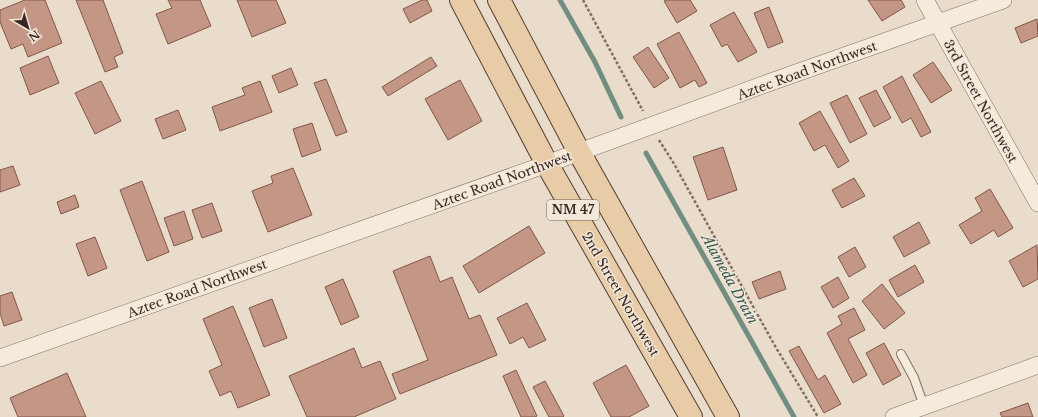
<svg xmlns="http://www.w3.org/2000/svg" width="1038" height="417" viewBox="0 0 1038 417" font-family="'Libre Baskerville',serif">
<rect width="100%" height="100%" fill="#eadcca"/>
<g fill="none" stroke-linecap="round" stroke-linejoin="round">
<path stroke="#728d82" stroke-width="5" d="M560 0 595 62 621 117
M646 153 794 417"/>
</g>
<path fill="#c49685" stroke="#815749" d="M25 0H45L62 43 28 57 23 44 11 49 0 22V10Z
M76 0H103L123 53 114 57 118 67 105 72Z
M168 0H200L211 26 168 44 156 14 172 8Z
M237 0H276L286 23 252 37Z
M422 0H427L432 11 410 23 403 9Z
M667 0H690L697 11 677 23 664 1Z
M868 0H901L905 7 882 21Z
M769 7 783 42 768 48 754 13Z
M734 12 757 52 738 62 727 44 722 47 710 25Z
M1037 19 1038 36 1021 43 1015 28Z
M679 32 707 83 699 87 695 80 680 88 657 44Z
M648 47 669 78 654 88 633 57Z
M48 56 59 83 30 95 20 68Z
M431 57 437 66 388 96 382 87Z
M933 62 952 90 931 103 913 75Z
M291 68 298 85 279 93 272 76Z
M902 76 931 132 921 137 911 118 902 123 883 87Z
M326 79 347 132 336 136 314 83Z
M460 80 482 121 448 140 425 99Z
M101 81 121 121 95 134 75 93Z
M260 81 272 112 220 131 212 107 245 95 242 88Z
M876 90 891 118 874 127 859 98Z
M847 95 867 134 850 143 830 103Z
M178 110 186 130 163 139 155 119Z
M820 111 849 161 838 168 825 145 814 151 799 123Z
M312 123 321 150 302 157 293 129Z
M723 147 737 190 708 200 693 157Z
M13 166 20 185 0 192V170Z
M293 168 312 215 268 232 252 191 273 183 271 176Z
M854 178 865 196 842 208 832 190Z
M142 181 169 252 147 261 120 190Z
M990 189 1013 228 998 237 994 230 971 244 959 225 982 211 975 198Z
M75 195 79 207 61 214 57 202Z
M212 203 222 231 202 238 192 210Z
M184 211 193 239 174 246 164 218Z
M919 222 930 243 904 257 893 237Z
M529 226 545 253 479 293 463 266Z
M95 237 107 268 88 276 76 244Z
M1037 245 1038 279 1023 287 1009 261Z
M855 247 866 267 849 277 838 257Z
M430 256 440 282 452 277 469 319 480 315 497 355 400 394 392 374 428 360 393 271Z
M915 265 924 282 898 297 889 280Z
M780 271 786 289 759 299 752 282Z
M838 277 849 298 833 308 821 287Z
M343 279 359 317 341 325 325 287Z
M882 284 905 313 884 329 862 301Z
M12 292 22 320 4 326 0 313V296Z
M272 299 287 338 264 347 249 308Z
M527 303 546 340 529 348 523 337 510 344 497 318Z
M233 306 270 395 238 408 231 391 220 396 209 371 222 365 203 319Z
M854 308 865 330 848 339 867 375 853 383 827 333 842 324 838 316Z
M884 343 901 375 883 385 866 353Z
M799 346 818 380 825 375 841 404 824 413 789 351Z
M354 348 362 368 380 361 396 399 354 417H307L289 376Z
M626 365 649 406 629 417H611L593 383Z
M516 370 537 416 535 417H521L503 376Z
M67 373 86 417H18L10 398Z
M545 381 564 416 563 417H549L533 387Z
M1028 403 1033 417H1002L1000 413Z"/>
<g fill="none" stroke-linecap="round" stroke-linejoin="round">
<g stroke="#856f61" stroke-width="10">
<path id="service" d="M901 354 914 378 924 406"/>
</g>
<g stroke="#856f61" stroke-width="18">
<path id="minor" d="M925 0 1038 203
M0 358 533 169 768 83 1003 0
M894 417 1038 365"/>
</g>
<g stroke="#533e34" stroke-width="24">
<path id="primary" d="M461 0 547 164 691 417
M499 0 579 152 728 417"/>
</g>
<path stroke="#856f61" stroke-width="2.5" stroke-dasharray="3 2" stroke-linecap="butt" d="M583 0 643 111
M659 140 673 162 775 346 818 417"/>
<use href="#service" stroke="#f5ebdd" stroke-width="8"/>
<use href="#minor" stroke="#f5ebdd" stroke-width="17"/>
<use href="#primary" stroke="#e8cba7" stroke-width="22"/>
</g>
<g text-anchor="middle" stroke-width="3" stroke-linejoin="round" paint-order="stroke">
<rect fill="#f2e7d9" stroke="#6f6259" stroke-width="1" x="547" y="200" width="52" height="20" rx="3"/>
<g font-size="12" font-weight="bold" fill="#372922">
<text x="573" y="214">NM 47</text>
</g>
<g font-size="13" fill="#372922" stroke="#f2e7d9">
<text transform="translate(807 70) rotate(-20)" y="5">Aztec Road Northwest</text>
<text transform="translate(981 101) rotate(61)" y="5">3rd Street Northwest</text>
<text transform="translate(502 180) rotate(-20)" y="5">Aztec Road Northwest</text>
<text transform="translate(197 288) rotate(-20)" y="5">Aztec Road Northwest</text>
<text transform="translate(621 294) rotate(60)" y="5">2nd Street Northwest</text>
</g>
<g font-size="14" font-style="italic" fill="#33554e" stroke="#f2e7d9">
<text transform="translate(730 279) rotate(61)" y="5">Alameda Drain</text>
</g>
</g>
<g transform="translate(28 28) rotate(142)" stroke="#f2e7d9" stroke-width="3" paint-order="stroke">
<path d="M0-3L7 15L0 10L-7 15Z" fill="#372922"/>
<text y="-6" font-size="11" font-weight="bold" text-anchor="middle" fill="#372922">N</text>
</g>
</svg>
